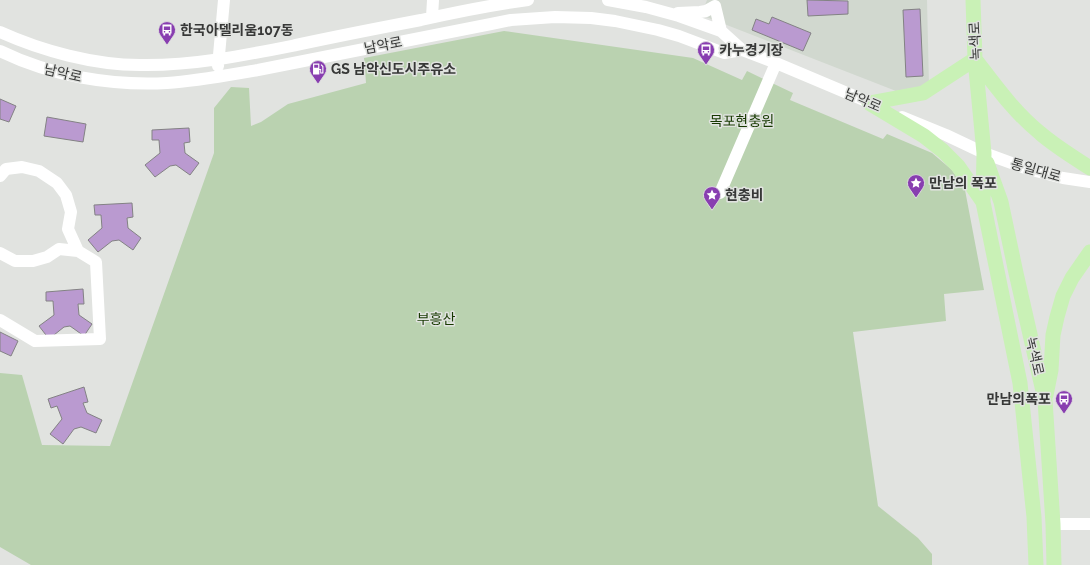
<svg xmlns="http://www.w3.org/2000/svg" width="1090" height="565" viewBox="0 0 1090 565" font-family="Raleway,'Noto Sans KR',sans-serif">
<rect width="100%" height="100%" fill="#e1e3e0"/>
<path fill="#d1d8cf" d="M707 0H927L929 85 896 91 701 15Z"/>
<path fill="#bad2b0" d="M504 31 693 58 742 80 747 71 793 93 790 100 883 139 887 134 932 153 952 170 965 190 984 290 944 294 946 321 853 332 878 506 918 538 932 554V565H31L0 547V373L22 375 42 445 110 446 214 153V108L231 87 249 88 251 126 261 122 288 104 366 83 364 58Z"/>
<path fill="#ba9ad0" stroke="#838284" d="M807 0 848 1V14L808 16Z
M920 9 923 76 906 77 903 10Z
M772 17 811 33 803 51 752 30 756 19 769 24Z
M0 99 16 106 9 122 0 119Z
M47 117 86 124 83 142 44 136Z
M189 128 190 142 184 143 185 153 199 163 190 175 176 165 170 166 155 177 145 165 160 153 159 140H152V130Z
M132 203 133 217 127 218 128 228 141 238 133 250 119 240 112 241 98 252 88 240 102 228 101 215H95L94 205Z
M83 289 84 304H78L79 315 92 324 84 336 70 326 64 327 49 339 39 326 54 315 53 301H46V292Z
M0 332 18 341 11 356 0 351Z
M84 387 88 402 83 403 87 413 102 420 96 433 81 427 74 429 63 444 50 434 62 419 57 406 51 408 48 399Z"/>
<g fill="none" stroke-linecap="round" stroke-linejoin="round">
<path stroke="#fff" stroke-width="12" d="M608 0 646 7 679 16 721 31 742 50 776 63 878 106
M678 13 700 12 706 11 715 6 721 31
M432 17 433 0
M0 32C42 51 94 65 140 65 192 66 246 55 296 45 338 36 379 28 421 20 456 12 492 5 528 0
M0 51C51 76 111 86 167 83 197 81 228 75 258 70L491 24 511 20 555 17 591 18 615 21 658 30 679 36 724 53 742 50
M218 66 224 0
M902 117 946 135 984 153 1028 169 1063 178 1090 182
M0 176 6 169 22 167 39 171 57 183 66 195 71 212 68 229 78 251 96 262 100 339 35 341 0 320
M720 193 776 63
M0 253 15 261H33L47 257 59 249 78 251
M1053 524H1090"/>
<path stroke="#c9f1b6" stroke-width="15" d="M973 0 975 59 984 153 983 202 1020 383 1034 517 1036 565
M869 103 923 93 975 59C995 85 1014 112 1040 133 1055 146 1073 157 1090 168
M869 103 924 136 943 151 958 166 983 202
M987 163 1001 202 1016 273 1045 400 1053 524 1054 565
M1046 395 1051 370 1053 335 1057 317 1063 296 1072 278 1090 252"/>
</g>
<defs>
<g id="bus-pin" transform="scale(0.9)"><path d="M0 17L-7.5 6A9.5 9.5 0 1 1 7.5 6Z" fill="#883eb0" stroke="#e1e3e0"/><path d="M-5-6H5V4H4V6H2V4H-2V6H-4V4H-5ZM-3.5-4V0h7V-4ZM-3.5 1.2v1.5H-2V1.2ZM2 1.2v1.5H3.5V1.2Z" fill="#fff"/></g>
<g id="fuel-pin" transform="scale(0.9)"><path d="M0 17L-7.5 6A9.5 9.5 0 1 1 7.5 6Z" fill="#883eb0" stroke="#e1e3e0"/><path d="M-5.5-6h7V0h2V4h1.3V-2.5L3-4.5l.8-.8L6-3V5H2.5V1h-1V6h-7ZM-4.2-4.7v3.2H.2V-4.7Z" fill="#fff"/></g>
<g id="sight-pin" transform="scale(0.9)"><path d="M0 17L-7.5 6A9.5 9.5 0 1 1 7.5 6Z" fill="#883eb0" stroke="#e1e3e0"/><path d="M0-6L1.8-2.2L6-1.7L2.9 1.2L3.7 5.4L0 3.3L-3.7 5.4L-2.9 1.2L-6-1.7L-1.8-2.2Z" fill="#fff"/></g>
</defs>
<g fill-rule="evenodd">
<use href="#bus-pin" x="167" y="30"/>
<use href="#bus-pin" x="706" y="50"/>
<use href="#fuel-pin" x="318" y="69"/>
<use href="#sight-pin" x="916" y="183"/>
<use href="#sight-pin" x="712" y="195"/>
<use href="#bus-pin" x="1064" y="399"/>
</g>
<g text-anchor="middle" stroke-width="3" stroke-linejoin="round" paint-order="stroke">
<g font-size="14" font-weight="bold" fill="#373837" stroke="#e1e3e0" text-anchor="start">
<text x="180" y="35">한국아델리움107동</text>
<text x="719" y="55">카누경기장</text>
<text x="331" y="74">GS 남악신도시주유소</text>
<text x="929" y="188">만남의 폭포</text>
<text x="725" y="200">현충비</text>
<text x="1051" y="404" text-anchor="end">만남의폭포</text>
</g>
<g font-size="14" fill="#373837" stroke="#e1e3e0">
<text transform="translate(975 41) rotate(-93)" y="5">녹색로</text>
<text transform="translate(383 45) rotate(-11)" y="5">남악로</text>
<text transform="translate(63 73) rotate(13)" y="5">남악로</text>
<text transform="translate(863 100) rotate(23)" y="5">남악로</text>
<text transform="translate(1036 170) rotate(16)" y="5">통일대로</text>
<text transform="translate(1035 356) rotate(77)" y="5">녹색로</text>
</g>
<g font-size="14" fill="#173901" stroke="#e1e3e0">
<text x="742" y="126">목포현충원</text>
<text x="436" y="324">부흥산</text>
</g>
</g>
</svg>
